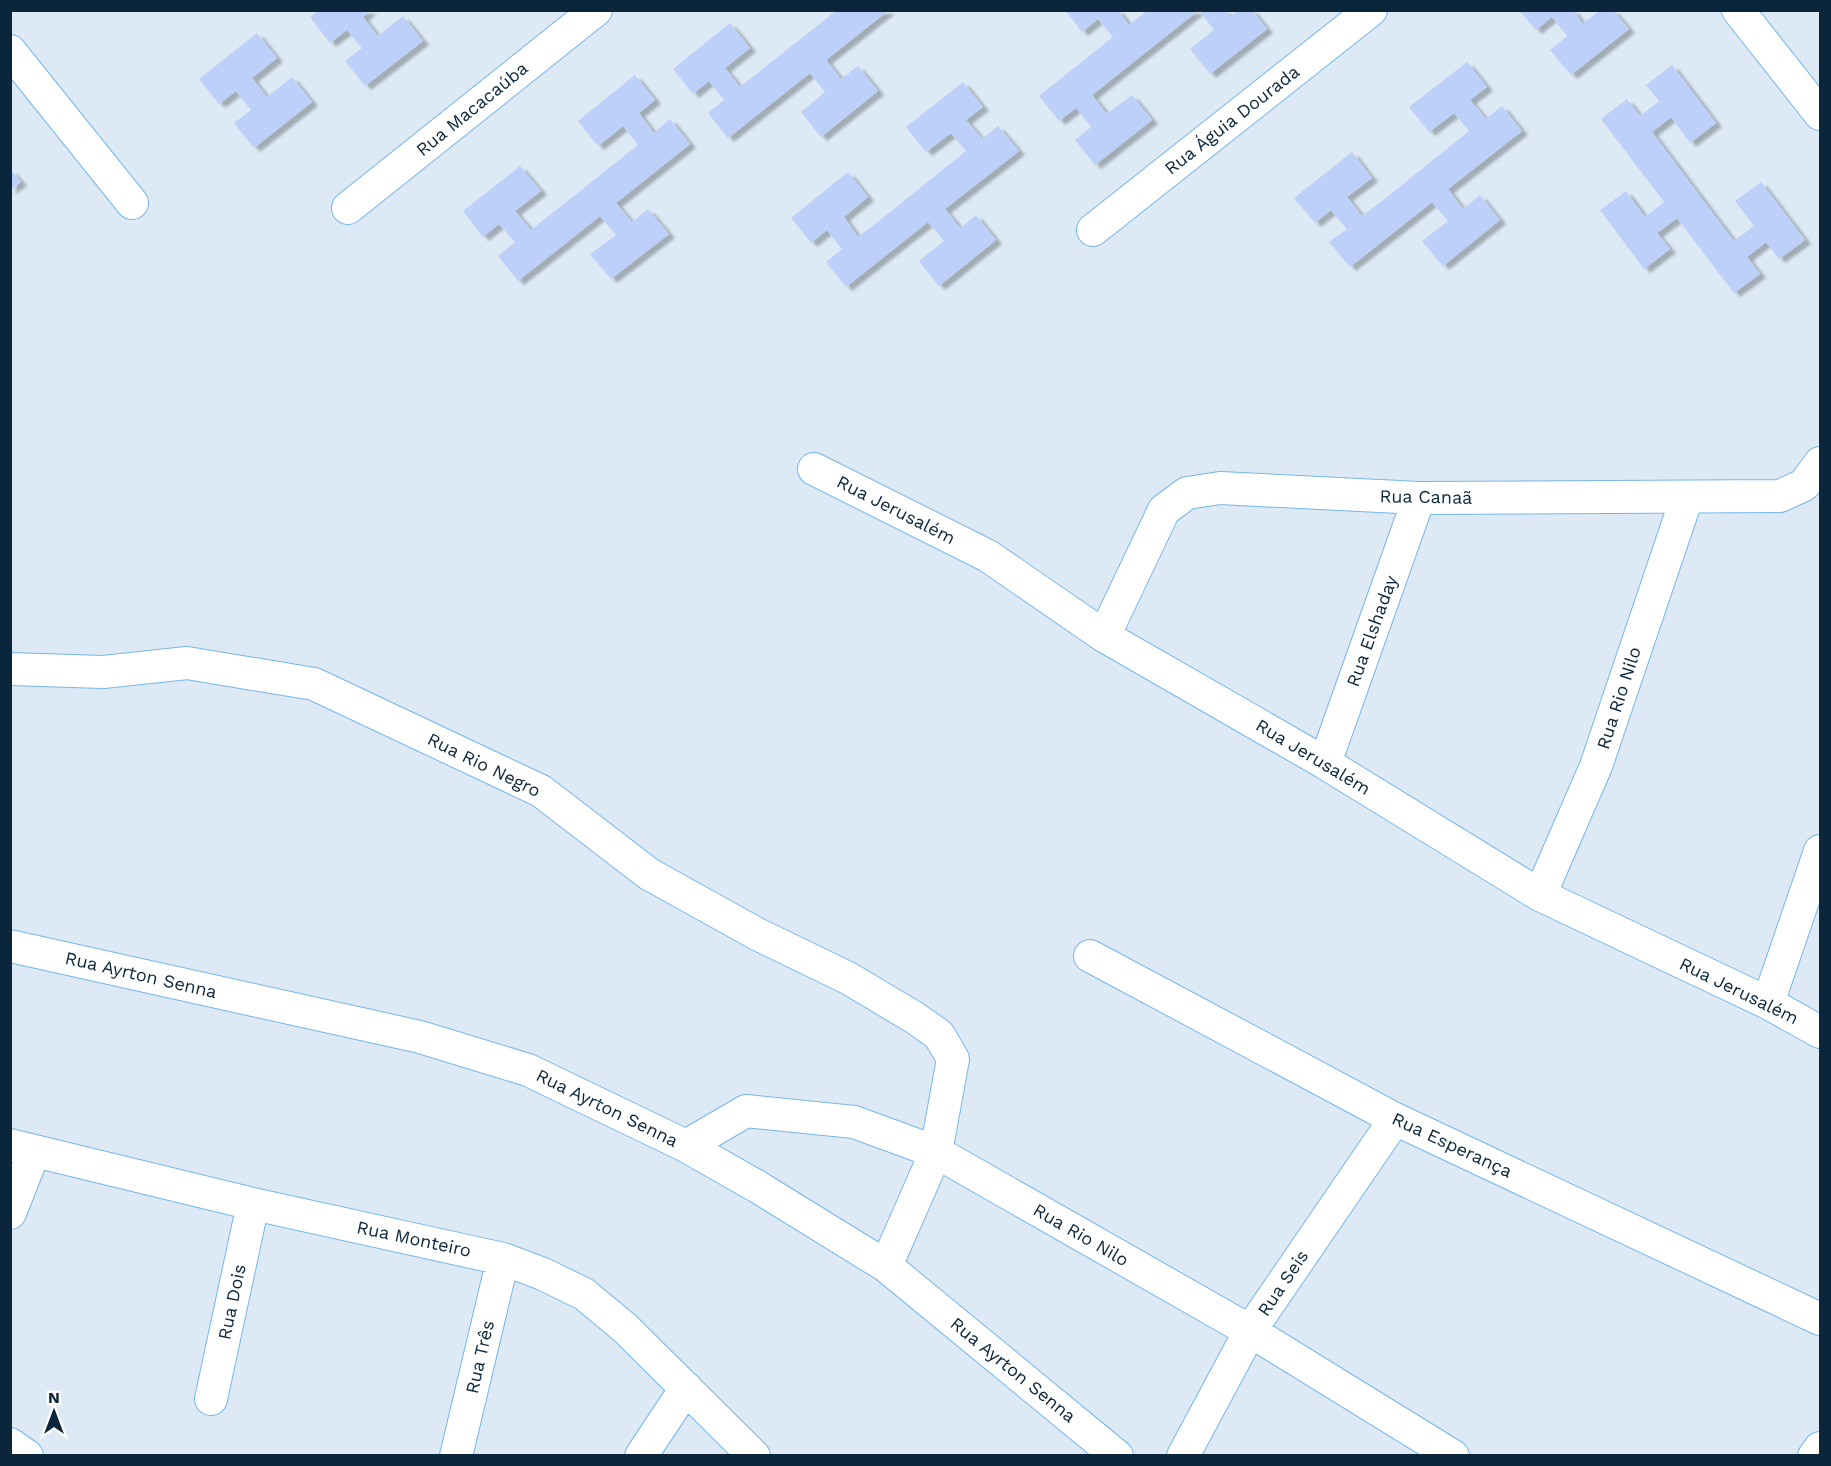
<svg xmlns="http://www.w3.org/2000/svg" width="1831" height="1466" viewBox="0 0 1831 1466" font-family="'Work Sans',sans-serif">
<defs>
<filter id="shadow"><feDropShadow dx="6" dy="4" stdDeviation="1.5" flood-color="#0004"/></filter>
</defs>
<rect width="100%" height="100%" fill="#ddeaf5"/>
<path fill="#bdd0f9" filter="url(#shadow)" d="M319 10H371L363 17 378 36 403 16 423 41 365 86 345 61 362 48 347 30 330 43 310 17Z
M837 10H889L826 60 841 79 858 66 878 91 821 137 801 112 825 92 810 73 728 138 708 113 724 100 709 81 693 94 673 69 730 23 750 48 725 68 740 87Z
M1065 10H1118L1129 25 1148 10H1199L1092 95 1107 114 1132 95 1152 120 1095 165 1075 140 1091 127 1076 108 1059 121 1039 96 1113 37 1098 19 1082 32Z
M1199 10H1225L1230 17 1238 10H1252L1267 29 1210 74 1190 49 1214 30Z
M1519 10H1573L1583 24 1600 10H1613L1629 29 1571 75 1550 50 1567 36 1552 17 1536 30Z
M257 33 277 58 252 78 267 97 292 77 312 102 254 148 234 123 251 110 236 91 219 104 199 79Z
M1467 62 1487 87 1470 100 1486 119 1502 106 1522 131 1448 189 1463 209 1480 195 1500 220 1443 266 1422 241 1448 221 1432 202 1350 267 1329 242 1347 229 1331 210 1315 223 1294 198 1352 152 1372 178 1347 197 1362 216 1387 197 1469 131 1454 113 1429 132 1409 107Z
M1672 65 1716 123 1690 143 1671 117 1652 132 1715 216 1734 241 1754 226 1735 201 1761 182 1805 240 1779 259 1766 242 1747 257 1760 274 1734 293 1677 218 1657 233 1670 249 1644 269 1600 210 1626 191 1645 217 1664 202 1601 119 1627 99 1640 116 1659 101 1646 85Z
M635 75 655 100 639 113 654 133 670 119 690 144 616 203 632 222 648 209 669 234 611 279 590 254 616 235 600 216 518 281 498 256 515 242 499 224 483 237 463 211 520 166 541 191 515 211 531 230 638 145 623 126 598 146 578 121Z
M963 82 983 107 966 120 982 139 998 126 1019 151 945 209 960 228 976 215 996 240 939 286 919 261 944 241 928 222 846 287 826 262 842 249 827 230 811 243 791 218 848 172 868 197 844 217 858 237 884 217 966 151 951 133 926 152 906 127Z
M10 169 21 182 10 190Z"/>
<g fill="none" stroke-linecap="round" stroke-linejoin="round">
<g stroke="#76b6eb" stroke-width="34">
<path id="street" d="M1738 10 1820 114
M10 51 132 203
M348 208 596 10
M1093 230 1371 10
M814 469 988 556 1104 636 1325 763 1540 895 1768 1003 1820 1032
M1104 636 1164 510 1187 493 1220 488 1419 498 1780 496 1804 485 1820 463
M10 669 103 672 187 663 314 684 541 791 649 874 757 934 848 978 915 1018 939 1035 953 1059 936 1152 886 1266
M1325 763 1419 498
M1540 895 1596 766 1687 497
M10 946 420 1037 528 1070 686 1146 758 1187 886 1266 1117 1456
M1090 956 1395 1119 1820 1319
M1768 1003 1820 851
M10 1145 253 1204 503 1259 543 1274 584 1294 625 1328 754 1456
M686 1146 746 1111 854 1122 936 1152 1250 1331 1453 1456
M10 1213 34 1152
M211 1399 253 1204
M10 1444 27 1456
M456 1456 503 1259
M641 1456 686 1388
M1183 1456 1250 1331 1395 1119
M1814 1456 1820 1448"/>
</g>
<use href="#street" stroke="#fff" stroke-width="32"/>
</g>
<g text-anchor="middle" stroke-width="6" stroke-linejoin="round" paint-order="stroke">
<g font-size="18" fill="#0b263a" stroke="#fff">
<text transform="translate(472 109) rotate(-39)" y="6">Rua Macacaúba</text>
<text transform="translate(1232 120) rotate(-38)" y="6">Rua Águia Dourada</text>
<text transform="translate(1426 497) rotate(1)" y="6">Rua Canaã</text>
<text transform="translate(896 510) rotate(27)" y="6">Rua Jerusalém</text>
<text transform="translate(1372 631) rotate(-70)" y="6">Rua Elshaday</text>
<text transform="translate(1619 698) rotate(-72)" y="6">Rua Rio Nilo</text>
<text transform="translate(1313 757) rotate(31)" y="6">Rua Jerusalém</text>
<text transform="translate(484 765) rotate(26)" y="6">Rua Rio Negro</text>
<text transform="translate(141 975) rotate(13)" y="6">Rua Ayrton Senna</text>
<text transform="translate(1739 991) rotate(26)" y="6">Rua Jerusalém</text>
<text transform="translate(607 1108) rotate(26)" y="6">Rua Ayrton Senna</text>
<text transform="translate(1452 1145) rotate(25)" y="6">Rua Esperança</text>
<text transform="translate(1081 1235) rotate(30)" y="6">Rua Rio Nilo</text>
<text transform="translate(414 1239) rotate(12)" y="6">Rua Monteiro</text>
<text transform="translate(1283 1283) rotate(-56)" y="6">Rua Seis</text>
<text transform="translate(232 1302) rotate(-78)" y="6">Rua Dois</text>
<text transform="translate(480 1357) rotate(-77)" y="6">Rua Três</text>
<text transform="translate(1013 1370) rotate(39)" y="6">Rua Ayrton Senna</text>
</g>
</g>
<rect width="1831" height="1466" fill="none" stroke="#0b263a" stroke-width="24"/>
<g transform="translate(54 1412)" stroke="#ffffff" stroke-width="4.5" paint-order="stroke">
<path d="M0-4.5L10 22L0 15L-10 22Z" fill="#0b263a"/>
<text y="-9" font-size="16" font-weight="bold" text-anchor="middle" fill="#0b263a">N</text>
</g>
</svg>
